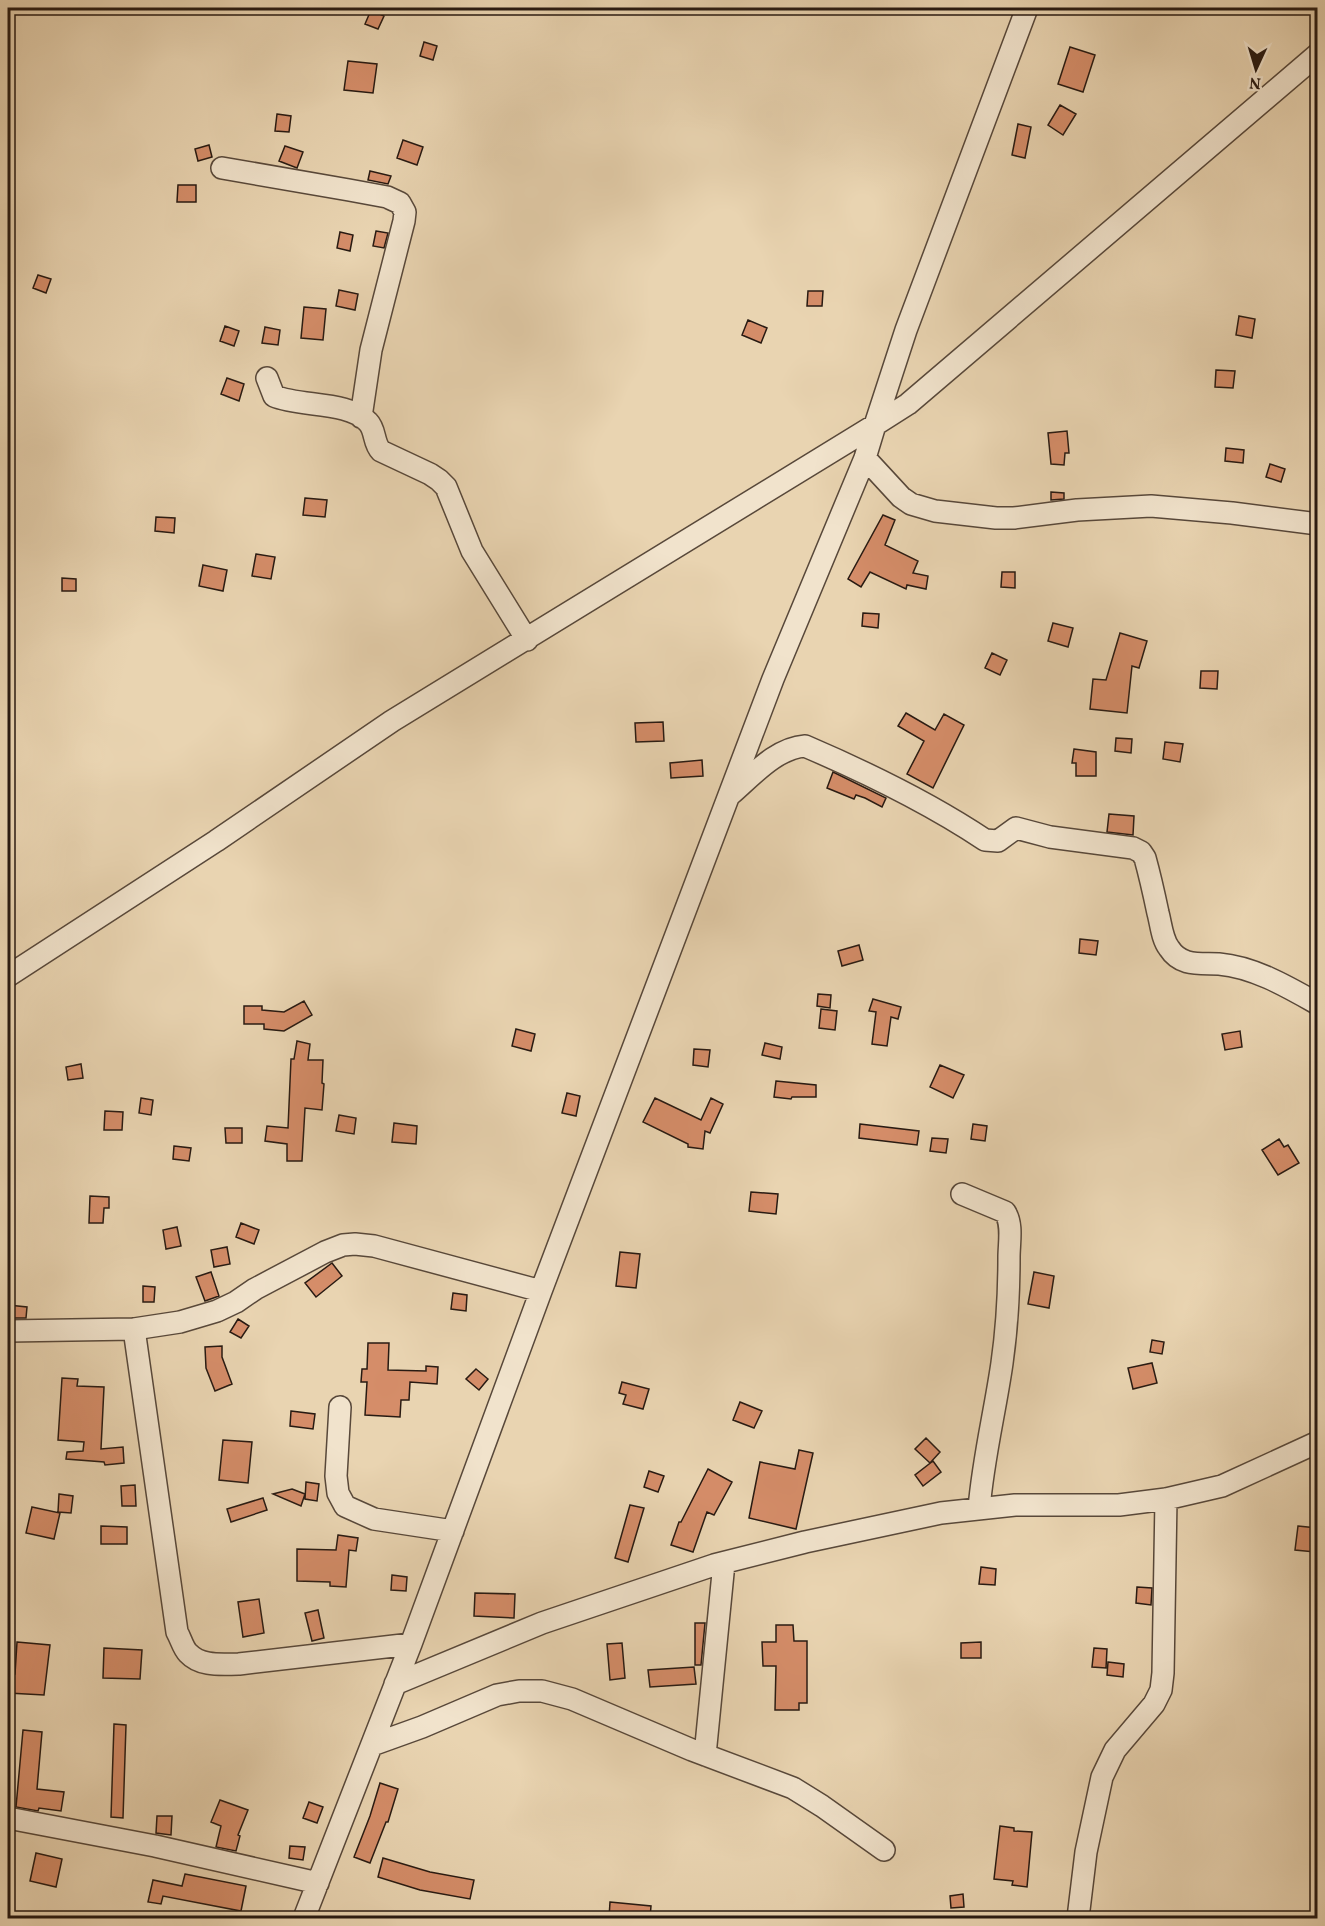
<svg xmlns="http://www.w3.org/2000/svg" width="1325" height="1926" viewBox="0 0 1325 1926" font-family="Vollkorn,serif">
<rect width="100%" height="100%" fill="#e9d4b1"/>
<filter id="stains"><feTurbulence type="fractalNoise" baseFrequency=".00333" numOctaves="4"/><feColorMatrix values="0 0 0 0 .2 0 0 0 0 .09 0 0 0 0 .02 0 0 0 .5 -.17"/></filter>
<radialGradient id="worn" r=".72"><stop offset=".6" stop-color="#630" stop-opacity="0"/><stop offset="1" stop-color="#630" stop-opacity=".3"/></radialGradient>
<path fill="#d58d69" stroke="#281a12" stroke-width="1.5" d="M371 10 384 16 378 29 365 24Z
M424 42 437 46 433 60 420 56Z
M1070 47 1095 55 1083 92 1058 84Z
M348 61 377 64 373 93 344 90Z
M1060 105 1076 114 1063 135 1048 125Z
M277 114 291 116 289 132 275 131Z
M1018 124 1031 127 1025 158 1012 155Z
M403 140 423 147 417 165 397 158Z
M209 145 212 157 198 161 195 149Z
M285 146 303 152 297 168 279 161Z
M370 171 391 176 388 184 368 180Z
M178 185H196V202H177Z
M376 231 388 233 384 248 373 246Z
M340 232 353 235 350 251 337 248Z
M38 275 51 279 46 293 33 288Z
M339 290 358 294 355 310 336 306Z
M808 291H823L822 306H807Z
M304 307 326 309 323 340 301 338Z
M1239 316 1255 319 1252 338 1236 335Z
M748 320 767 328 761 343 742 335Z
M225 326 239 331 234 346 220 341Z
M265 327 280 330 278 345 262 343Z
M1216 370 1235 371 1233 388 1215 387Z
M227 378 244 384 239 401 221 394Z
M1067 431 1069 453H1065L1064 465 1051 464 1048 433Z
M1226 448 1244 450 1243 463 1225 461Z
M1270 464 1285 469 1281 482 1266 477Z
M1051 492 1064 493V499L1051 500Z
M305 498 327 500 325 517 303 515Z
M883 515 895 520 885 545 918 561 913 573 928 576 926 589 907 585 906 589 870 572 861 587 848 579Z
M156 517 175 518 174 533 155 531Z
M256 554 275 557 271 579 252 576Z
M203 565 227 570 223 591 199 586Z
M1002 572H1015V588L1001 587Z
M62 578 76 579V591H62Z
M863 613 879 614 878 628 862 626Z
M1053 623 1073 628 1068 647 1048 641Z
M1120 633 1147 641 1139 668 1132 666 1127 713 1090 709 1093 679 1106 680Z
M992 653 1007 660 1000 675 985 668Z
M1201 671H1218L1217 689 1200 688Z
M906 713 935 730 944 714 964 725 933 788 907 774 924 741 898 726Z
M663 722 664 741 636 742 635 723Z
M1116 738 1132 739 1131 753 1115 751Z
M1165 742 1183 744 1180 762 1163 759Z
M1074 749 1096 752V776H1076V763H1072Z
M702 760 703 776 671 778 670 763Z
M833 772 886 798 882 807 865 798 856 795 854 799 827 788Z
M1109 814 1134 816 1133 835 1107 832Z
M1080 939 1098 941 1096 955 1079 953Z
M859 945 863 960 842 966 838 951Z
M818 994 831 995 830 1008 817 1006Z
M873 999 901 1007 898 1019 891 1017 887 1046 872 1044 876 1012 869 1011Z
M304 1001 312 1015 284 1031 264 1029V1024H244V1006H262V1010L284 1012Z
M821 1009 837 1011 835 1030 819 1028Z
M516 1029 535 1034 531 1051 512 1046Z
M1240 1031 1242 1047 1225 1050 1222 1034Z
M297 1041 310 1044 308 1060H323L322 1083 324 1084 322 1110 305 1108 302 1161H287V1144L265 1141 267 1126 288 1128 291 1059H294Z
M765 1043 782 1047 780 1059 762 1055Z
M694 1049 710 1050 708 1067 693 1065Z
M81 1064 83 1078 68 1080 66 1067Z
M940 1065 964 1075 953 1098 930 1087Z
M776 1081 816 1085V1097H792L791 1099 774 1097Z
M567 1093 580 1096 576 1116 562 1113Z
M141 1098 153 1100 151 1115 139 1113Z
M655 1098 701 1120 711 1098 723 1104 710 1133 705 1131 703 1149 688 1147V1144L643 1122Z
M105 1111 123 1112 122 1130H104Z
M339 1115 356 1118 354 1134 336 1131Z
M394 1123 417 1126 416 1144 392 1142Z
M860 1124 919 1131 917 1145 859 1138Z
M973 1124 987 1126 985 1141 971 1139Z
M225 1128H242V1143H226Z
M932 1138 948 1139 946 1153 930 1151Z
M1279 1139 1284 1147 1288 1145 1299 1163 1278 1175 1262 1150Z
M174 1146 191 1148 189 1161 173 1159Z
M751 1192 778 1194 776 1214 749 1211Z
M90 1196 109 1197V1208H104L103 1223H89Z
M241 1223 259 1230 254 1244 236 1237Z
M177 1227 181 1246 166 1249 163 1230Z
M227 1247 230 1264 214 1267 211 1250Z
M620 1252 640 1254 636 1288 616 1286Z
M332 1263 342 1276 316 1297 305 1283Z
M211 1272 219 1296 205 1301 196 1277Z
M1034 1272 1054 1276 1049 1308 1028 1304Z
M143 1286 155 1287 154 1302H143Z
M453 1293 467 1295 466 1311 451 1309Z
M8 1305 27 1307 26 1318H8Z
M238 1319 249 1326 241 1338 230 1332Z
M1152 1340 1164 1342 1162 1354 1150 1352Z
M368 1343H389L388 1370 426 1371V1366L438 1367 437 1384 410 1382 409 1400H401L400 1417 365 1415 367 1382H361L362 1369H367Z
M222 1346V1357L232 1384 215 1391 206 1368 205 1347Z
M1152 1363 1157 1383 1133 1389 1128 1368Z
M476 1369 488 1379 479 1390 466 1379Z
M62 1378 78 1379 77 1386 104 1387 101 1449 123 1447 124 1463 105 1465 104 1462 66 1459 67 1452 83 1451 84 1442 58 1440Z
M622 1382 649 1389 643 1409 623 1404 626 1395 619 1393Z
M740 1402 762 1411 754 1428 733 1420Z
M291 1411 315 1414 313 1429 290 1426Z
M926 1438 940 1452 930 1463 915 1449Z
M223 1440 252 1442 248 1483 219 1480Z
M799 1450 813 1453 796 1529 749 1518 760 1462 795 1469Z
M933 1461 941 1472 923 1486 915 1475Z
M708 1469 732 1482 714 1515 707 1512 693 1552 671 1545 679 1522H681Z
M649 1471 664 1476 658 1492 644 1487Z
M306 1482 319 1484 317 1501 305 1499Z
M135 1485 136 1506H122L121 1486Z
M292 1489 305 1494 301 1506 273 1494Z
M59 1494 73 1496 71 1513 58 1512Z
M263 1498 267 1510 231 1522 227 1509Z
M630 1505 644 1508 628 1562 615 1558Z
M32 1507 60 1513 54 1539 26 1533Z
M101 1526 127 1527V1544H101Z
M1298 1526 1317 1528 1315 1552 1295 1550Z
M338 1535 358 1538 356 1551 349 1550 346 1587 330 1586V1582L297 1581V1549L336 1550Z
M981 1567 996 1569 995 1585 979 1584Z
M392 1575 407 1577 406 1591 391 1590Z
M1137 1587 1152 1588 1151 1605 1136 1603Z
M475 1593 515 1594 514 1618 474 1616Z
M259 1599 264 1633 243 1637 238 1602Z
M318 1610 324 1638 312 1641 305 1613Z
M695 1623H705L701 1665H695Z
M776 1625H793L794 1641H807V1703H799V1710H775L776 1666H763L762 1642H776Z
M17 1642 50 1645 44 1695 8 1693V1674H15Z
M981 1642V1658H961V1643Z
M622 1643 625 1678 610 1680 607 1644Z
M104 1648 142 1650 140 1679 103 1678Z
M1094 1648 1107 1649 1106 1668 1092 1667Z
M1108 1662 1124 1664 1123 1677 1107 1675Z
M694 1667 696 1684 650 1687 648 1670Z
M114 1724 126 1725 123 1818 111 1817Z
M23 1730 42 1732 37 1789 64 1792 61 1811 39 1808 38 1811 16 1807Z
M380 1783 398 1789 388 1822H386L370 1863 354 1857 370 1816Z
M220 1800 248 1810 238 1835 240 1836 236 1851 216 1847 221 1826 211 1822Z
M309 1802 323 1807 317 1823 303 1818Z
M157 1816H172L171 1835 156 1833Z
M1000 1826 1014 1828V1831L1032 1832 1027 1887 1012 1885 1013 1881 994 1879Z
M290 1846 305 1847 303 1860 289 1858Z
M36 1853 62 1859 56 1887 30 1881Z
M383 1858 430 1872 474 1880 470 1899 420 1890 378 1877Z
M185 1874 246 1886 241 1911 163 1896 161 1904 148 1902 153 1880 182 1886Z
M963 1894 964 1907 951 1908 950 1896Z
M610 1902 651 1906 650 1918H609Z"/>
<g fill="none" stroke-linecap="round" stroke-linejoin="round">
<g stroke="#58483a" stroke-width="24">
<path id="minor" d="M222 168 349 190 387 197 400 203 405 212 404 221 371 350 361 417
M267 378 274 396C300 407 349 401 368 422 376 430 373 443 381 451L430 474 439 480 446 487 472 551 527 640
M865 458 901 497 911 504 935 511 996 518H1014L1077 510 1151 506 1232 513 1318 524
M731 794C752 776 776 748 805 746 868 773 928 802 985 840L998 841 1016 828 1050 837 1133 848 1141 852 1145 858C1150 876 1154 894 1158 913 1161 924 1162 939 1169 948 1181 967 1200 963 1219 964 1254 967 1288 987 1318 1004
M8 976 216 841 392 721 875 425 906 330 1027 8
M962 1194 1005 1212C1013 1224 1009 1243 1009 1257 1009 1292 1007 1328 1002 1363 995 1412 983 1459 979 1509
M134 1329 177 1632C181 1639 183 1648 188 1653 201 1667 222 1664 239 1664L411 1644
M8 1331 134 1329 180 1322 217 1311 236 1302 255 1289 325 1252 343 1245 355 1244 374 1246 541 1291
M340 1407 336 1476 338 1493 345 1506 374 1519 453 1531
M395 1684 542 1623 714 1565 805 1542 941 1513 1015 1505H1119L1166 1499 1222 1486 1318 1442
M372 1745 422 1727 497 1695 519 1691H542L572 1699 692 1750 793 1788 822 1806 884 1850
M705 1755 724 1563
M8 1818 155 1846 318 1883
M304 1918 411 1644 541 1291 773 679 865 458 875 425 908 404 1318 54
M1078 1918 1086 1852 1102 1777 1115 1750 1154 1704 1161 1690 1163 1673 1166 1499"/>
</g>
<use href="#minor" stroke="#f1e3cc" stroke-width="21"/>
</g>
<rect width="1325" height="1926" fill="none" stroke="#e9d4b1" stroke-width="30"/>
<rect x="9" y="9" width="1307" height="1908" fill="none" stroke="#281a12" stroke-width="3"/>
<rect x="15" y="15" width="1295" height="1896" fill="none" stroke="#281a12" stroke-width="1.5"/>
<g transform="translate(1256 69) rotate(184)" stroke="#f1e3cc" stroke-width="4.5" paint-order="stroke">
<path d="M0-4.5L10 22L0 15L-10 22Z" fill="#281a12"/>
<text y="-9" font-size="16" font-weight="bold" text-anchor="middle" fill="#281a12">N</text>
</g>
<rect width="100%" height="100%" filter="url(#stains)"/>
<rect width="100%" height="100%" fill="url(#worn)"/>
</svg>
